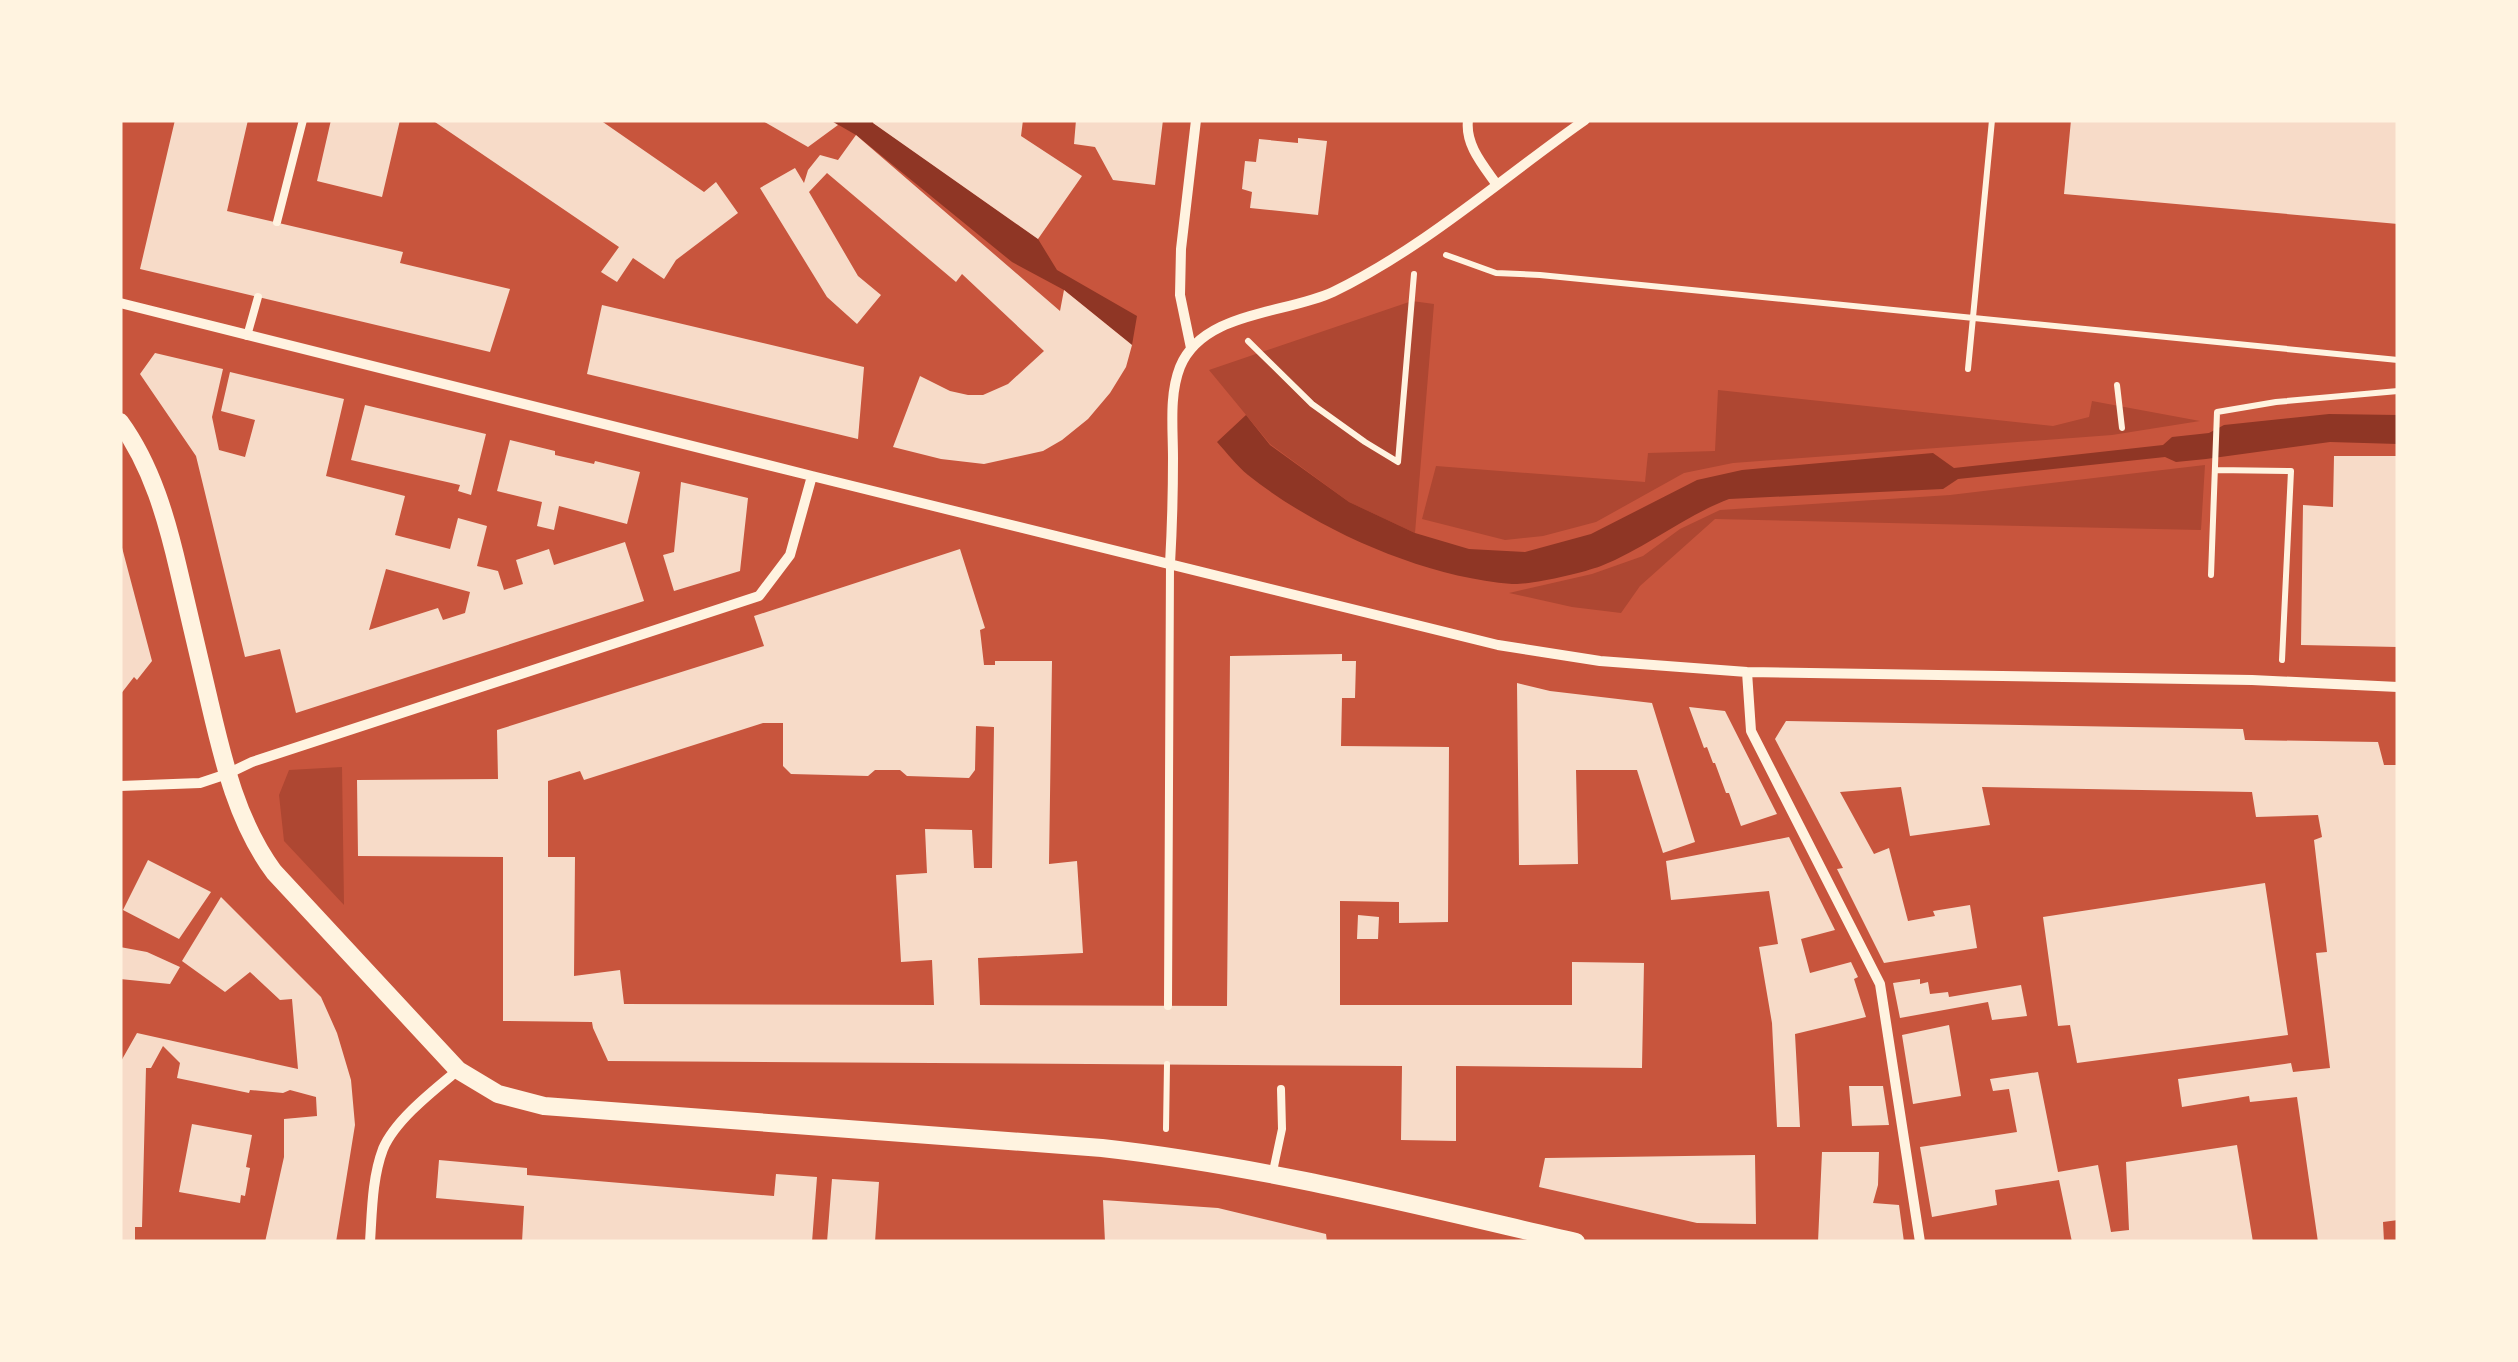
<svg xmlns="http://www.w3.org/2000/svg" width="2518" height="1362" viewBox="0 0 2518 1362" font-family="'PT Sans Narrow',sans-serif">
<rect width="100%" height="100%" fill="#c8553d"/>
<path fill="#ae4732" d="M1412 301 1434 304 1415 533 1349 502 1270 444 1209 370Z
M1718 390 2053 426 2089 417 2092 401 2200 421 2112 435 1733 463 1684 473 1596 522 1543 536 1505 540 1422 519 1436 466 1645 482 1648 453 1715 451Z
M2205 465 2201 530 1715 519 1640 586 1621 613 1572 607 1509 593 1592 574 1643 556 1680 529 1720 510 1950 495Z
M342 767 344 904V905L284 841 279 795 289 770Z"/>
<path fill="#8f3625" d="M830 120H869L1038 239 1057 270 1137 316 1132 345 1064 290 1012 262 856 135Z
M2329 414 2398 415V444L2330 442 2206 459 2176 462 2165 457 1958 479 1943 489 1729 499C1684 516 1646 548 1601 566 1582 573 1532 585 1512 584 1423 577 1317 530 1248 475 1237 466 1227 453 1217 442L1246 415 1270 445 1349 502 1415 533 1469 549 1525 552 1591 534 1697 480 1742 470 1933 453 1954 468 2163 445 2172 437 2209 433 2224 425Z"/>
<path fill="#f7dbc8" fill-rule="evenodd" d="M175 120H248L227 211 403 252 400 263 510 289 490 352 140 269Z
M331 120H400L382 197 317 181Z
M432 120H600L704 192 716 182 738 213 676 260 664 279 633 258 617 282 601 272 619 247Z
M761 120H830L838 125 808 147Z
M874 120H1023L1021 136 1082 176 1038 239 873 123Z
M1076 120H1163L1155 185 1113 180 1095 147 1074 144Z
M2071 120H2398V224L2064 194Z
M856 135 1060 311 1064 290 1132 345 1126 367 1110 393 1088 419 1062 440 1043 451 984 464 941 459 893 447 920 376 950 391 968 395H983L1008 384 1044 351 962 274 956 282 827 173 809 192 858 276 881 295 857 324 827 297 760 188 795 168 804 183 808 170 820 155 838 160Z
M1298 138 1327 141 1318 215 1250 208 1252 192 1242 189 1245 161 1256 162 1259 139 1298 143Z
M602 305 864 367 858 439 587 374Z
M155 353 223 369 212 417 219 450 245 457 255 420 221 411 230 372 344 399 326 476 405 496 395 535 450 549 458 518 487 526 477 566 498 571 504 590 523 584 516 560 549 549 554 565 625 542 644 601 296 713 280 649 245 657 196 456 140 374ZM386 569 470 592 465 613 443 620 438 608 369 630Z
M365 405 486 434 471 495 458 491 460 485 351 460Z
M510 440 555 451V455L594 464 595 461 640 472 627 524 559 506 554 530 537 526 542 502 497 491Z
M2334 456H2398V647L2301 645 2303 505 2333 507Z
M681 482 748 498 740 571 674 591 663 555 674 552Z
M120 540 152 661 137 680 134 677 120 695Z
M960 549 985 628 980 630 984 665H995V661H1052L1049 864 1077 861 1083 953 978 958 980 1005 1227 1006 1230 656 1342 654V661H1356L1355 698H1342L1341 746 1449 747 1448 922 1399 923V902L1340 901V1005H1572V962L1644 963 1642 1068 1456 1066V1141L1401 1140 1402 1066 608 1061 593 1028 592 1022 503 1021V857L358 856 357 780 498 779 497 730 764 646 754 616ZM763 723H783V766L791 774 868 776 875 770H900L907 776 969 778 975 770 976 726 994 727 992 868H974L972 830 925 829 927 873 896 875 901 962 932 960 934 1005 624 1004 620 970 574 976 575 857H548V781L580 771 584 780Z
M1517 683 1550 691 1652 703 1695 842 1663 853 1637 770H1576L1578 864 1519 865Z
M1689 707 1725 711 1777 814 1741 826 1729 793H1726L1715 763H1713L1707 747 1704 748Z
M1786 721 2243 729 2245 740 2378 742 2384 765H2398V1220L2383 1222 2384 1242H2318L2297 1097 2250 1102 2249 1096 2182 1107 2178 1079 2291 1063 2293 1072 2330 1068 2316 953 2327 952 2314 840 2322 837 2318 815 2256 817 2252 792 1982 787 1990 825 1910 836 1901 787 1840 792 1874 854 1889 848 1908 921 1935 916 1933 911 1970 905 1977 948 1884 963 1837 869 1843 868 1775 739Z
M1789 837 1835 930 1801 939 1810 973 1851 962 1858 977 1854 979 1866 1017 1795 1034 1800 1127H1777L1772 1023 1759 947 1778 944 1769 891 1671 900 1666 861Z
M148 860 211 892 179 939 123 910Z
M2265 883 2288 1035 2077 1063 2070 1025 2058 1026 2043 917Z
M221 897 321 997 337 1033 351 1080 355 1125 336 1242H265L284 1157V1119L317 1116 316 1097 290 1090 283 1093 250 1090 249 1093 177 1078 180 1063 163 1046 151 1068H146L142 1227H135V1242H120V1063L137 1033 298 1069 292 999 280 1000 250 972 225 992 182 961Z
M1358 915 1379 917 1378 939H1357Z
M120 947 147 952 180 967 170 984 120 979Z
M1920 979V984L1928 982 1930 994 1948 992 1949 997 2021 985 2027 1016 1992 1020 1988 1002 1900 1018 1893 983Z
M1949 1025 1961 1096 1913 1104 1902 1035Z
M2038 1072 2058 1172 2098 1165 2111 1232 2129 1230 2126 1162 2237 1145 2253 1242H2072L2059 1180 1995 1190 1997 1205 1932 1217 1920 1147 2017 1132 2009 1089 1993 1091 1990 1079Z
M1849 1086H1883L1889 1125 1852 1126Z
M192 1124 252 1135 246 1167 250 1168 245 1196 241 1195 240 1203 179 1192Z
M1822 1152H1879L1878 1185 1873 1203 1899 1205 1904 1242H1818Z
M1755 1155 1756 1224 1697 1223 1539 1187 1545 1158Z
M439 1160 527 1168V1175L774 1196 776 1174 817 1177 812 1242H522L524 1206 436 1198Z
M832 1179 879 1182 875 1242H827Z
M1103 1200 1218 1208 1326 1234 1327 1242H1105Z"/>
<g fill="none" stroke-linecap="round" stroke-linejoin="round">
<path stroke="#fff3e0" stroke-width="6" d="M1446 255 1496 273 1540 275 2398 360
M1248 341 1312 404 1365 442 1398 462 1414 274
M1968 369 1992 120
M2117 385 2122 428
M2215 470 2291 471 2282 660
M2211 575 2217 412 2276 402 2398 391
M1166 1129 1167 1064"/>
<path stroke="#fff3e0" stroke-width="8" d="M277 222 303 120
M247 336 258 297
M1168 1006 1170 564
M1272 1176 1282 1129 1281 1089"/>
<path stroke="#fff3e0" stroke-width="10" d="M1468 120C1465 145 1483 165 1497 185
M120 303 812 476 1498 645 1600 661 1747 672 2252 680 2398 687
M1191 348 1180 295 1181 249 1196 120
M1170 564C1172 529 1173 493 1173 458 1173 428 1169 395 1180 367 1203 311 1286 314 1333 292 1424 248 1502 178 1585 120
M1747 672 1751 731 1880 984 1920 1242
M120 786 200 783 227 774 252 762 759 596 790 555 812 476
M370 1242C372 1212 372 1178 383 1149 395 1120 434 1090 458 1070"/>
<path stroke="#fff3e0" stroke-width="18" d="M120 422C152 466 167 520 179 572 189 615 199 657 209 700 223 760 237 822 274 872L458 1070 498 1094 544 1106 1102 1148C1262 1166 1419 1206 1576 1242"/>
</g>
<rect width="2518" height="1362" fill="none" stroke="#fff3e0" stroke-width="245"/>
</svg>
